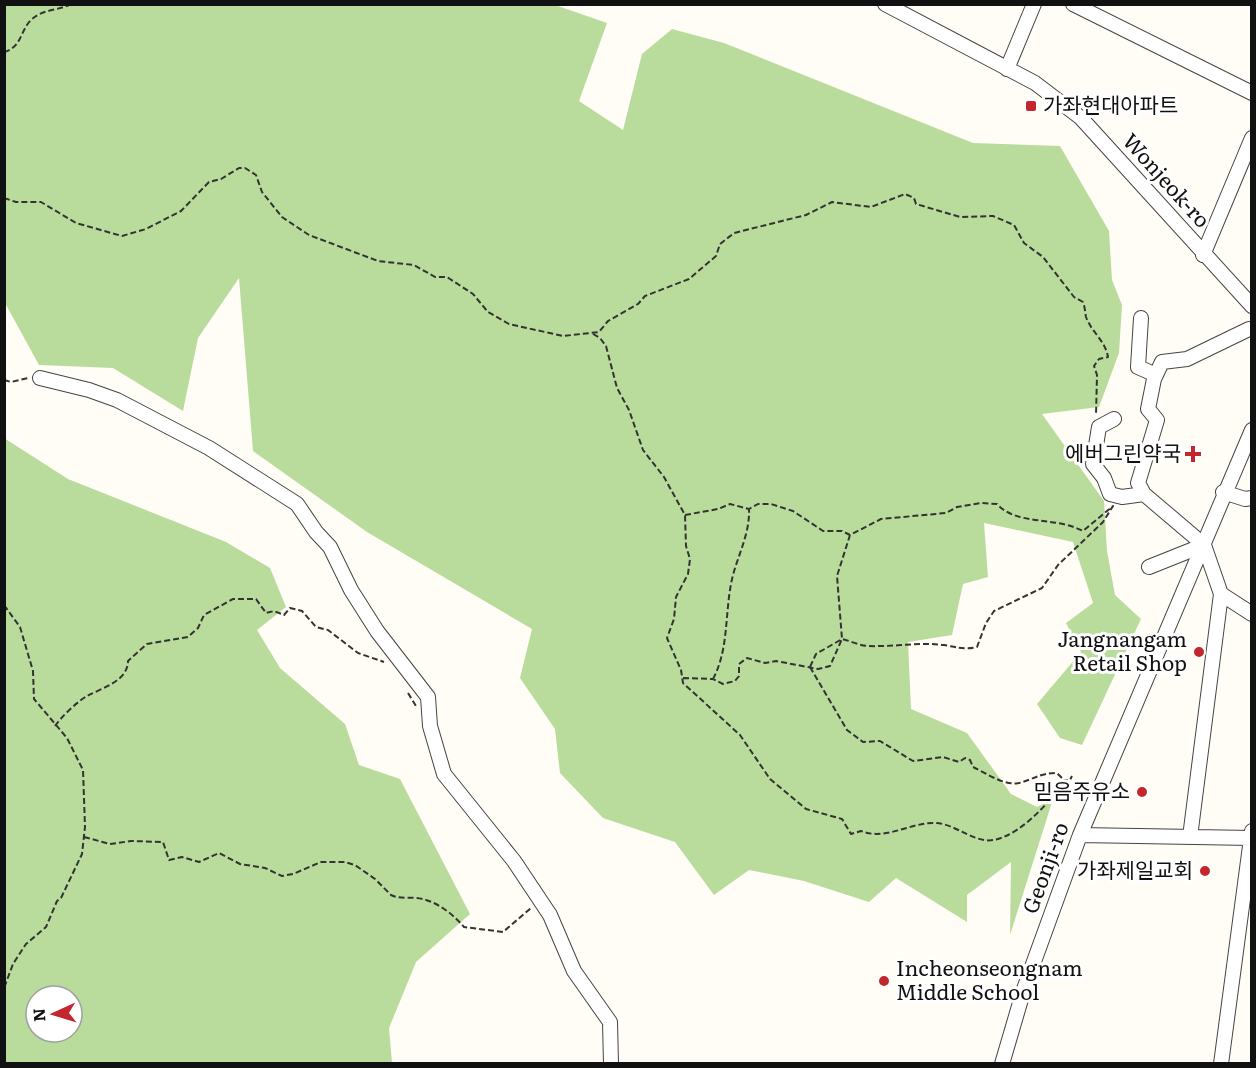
<svg xmlns="http://www.w3.org/2000/svg" width="1256" height="1068" viewBox="0 0 1256 1068" font-family="Literata,'Noto Sans KR',serif">
<rect width="100%" height="100%" fill="#fffdf5"/>
<path fill="#b9dc9c" fill-rule="evenodd" d="M4 5H555L607 23 579 101 623 130 642 54 672 29 724 43 973 143 1060 146 1109 231 1112 280 1122 305 1119 353 1099 407 1042 414 1104 501 1107 551 1115 595 1141 619 1082 745 1060 738 1037 704 1081 652 1066 623 1093 603 1073 542 984 523 988 577 963 584 952 635 908 642 911 709 967 733 1011 794 1037 807 1053 799 1010 935 1011 862 967 895V922L896 878 869 902 804 881 749 870 714 895 675 842 603 818 560 773 555 729 520 678 532 629 367 532 253 451 239 278 198 338 183 411 113 368 39 365 5 303Z
M4 438 68 479 226 542 270 568 286 607 257 630 280 668 345 724 359 765 400 779 470 914 416 962 389 1028 392 1063H5ZM36 996H72V1032H36Z"/>
<g fill="none" stroke-linecap="round" stroke-linejoin="round">
<g stroke="#444" stroke-width="16">
<path id="minor" d="M885 4 1035 83 1081 118 1252 306
M1073 4 1252 93
M1007 69 1034 4
M1203 255 1252 138
M1141 318 1138 367 1156 375
M40 378 89 390 117 400 209 448 297 504 316 532 330 547 351 590 377 631 428 697 430 726 444 774 514 861 550 915 574 971 610 1022 611 1064
M1114 419 1099 427 1093 464 1104 478 1110 494 1122 497 1144 494 1204 545
M1223 492 1245 499 1252 498
M1144 494 1138 483 1157 420 1148 409 1154 379 1162 362 1187 359 1249 329
M1149 567 1204 545
M1221 594 1252 614
M1080 835 1252 838
M1190 837 1221 594 1204 545
M1002 1064 1024 989 1080 835 1252 430
M1221 1064 1252 831"/>
</g>
<path stroke="#333" stroke-width="2" stroke-dasharray="6 3" stroke-linecap="butt" d="M4 52C22 47 20 31 31 20 42 9 58 11 71 4
M4 198 16 202H41L76 223 122 236 146 229 181 211 209 182 221 179 239 168H245L256 175 262 192 282 217 309 235 378 261 414 265 435 277H447L473 294 488 312 509 324 563 336 599 332 608 321 638 304 645 296 689 279 716 256 720 244 734 233 806 215 832 202 871 207 905 194 914 198 916 204 960 217 993 216 1014 225 1024 243 1043 257 1074 297 1083 302C1085 307 1085 312 1086 317 1092 333 1105 340 1108 357L1099 359 1094 366 1097 375 1096 415
M593 334 600 338 606 346 617 388 629 410 643 450 664 477 685 515 686 546 690 559 688 574 676 597 674 619 667 638 681 670 683 683 740 735 770 779 806 809 842 819 851 834 861 831C886 841 910 822 936 823 953 824 967 837 984 840 1011 845 1051 803 1064 780H1070L1072 776
M4 380 11 382 28 378
M685 515 718 509 730 504 749 509 758 504H771L793 511 823 531H842L850 535 881 519 946 513 957 507 981 503 997 504C1017 526 1054 516 1083 531L1113 506 1103 522 1058 565 1042 588 994 611 986 623 977 647C965 650 956 647 944 645 919 642 894 647 869 646 860 646 851 641 842 639L816 654 810 667
M4 605 20 627 33 671 34 699 67 738 83 770 85 827 82 854 61 898 57 901 46 927 26 944 13 964 4 988
M810 667 847 730 863 742 880 741 913 761 943 757 959 762 965 758 970 760 973 767C986 773 1004 786 1019 783 1035 779 1039 773 1057 773L1064 780
M683 678 713 679 723 684 735 681 739 676V664L747 658 765 663 776 661 818 669 830 666 842 639 837 576 850 535
M713 679C730 647 724 610 733 575 739 553 750 532 749 509
M408 693 416 706
M55 726C61 717 78 701 87 696 102 688 128 681 128 661L147 644 188 637 198 628 204 615 233 599H256L266 613 274 611 284 615 290 608 302 611 316 627 328 630 358 653 384 662
M84 837 110 844 131 841 163 842 169 860 182 857 199 862 219 853 240 864 265 868 282 876 293 874 321 862H345L355 865 375 879 391 895C399 899 407 897 415 898 434 899 452 913 464 927L503 932 531 908"/>
<use href="#minor" stroke="#fff" stroke-width="14"/>
</g>
<g fill="#c4262e" stroke="#fff" stroke-width="2">
<rect x="1025" y="100" width="12" height="12" rx="3"/>
<path d="M1190 445h6v6h6v6h-6v6h-6v-6h-6v-6h6z"/>
<circle cx="1199" cy="652" r="6"/>
<circle cx="1142" cy="792" r="6"/>
<circle cx="1205" cy="871" r="6"/>
<circle cx="884" cy="981" r="6"/>
</g>
<g text-anchor="middle" stroke-width="6" stroke-linejoin="round" paint-order="stroke">
<g font-size="21" fill="#111" stroke="#fff" text-anchor="end">
<text x="1043" y="113" text-anchor="start">가좌현대아파트</text>
<text x="1181" y="461">에버그린약국</text>
<text x="1187" y="647">Jangnangam<tspan x="1187" dy="24">Retail Shop</tspan></text>
<text x="1130" y="799">믿음주유소</text>
<text x="1193" y="878">가좌제일교회</text>
<text x="896" y="976" text-anchor="start">Incheonseongnam<tspan x="896" dy="24">Middle School</tspan></text>
</g>
<g font-size="21" fill="#111" stroke="#fff">
<text transform="translate(1166 181) rotate(48)" y="7">Wonjeok-ro</text>
<text transform="translate(1046 868) rotate(-70)" y="7">Geonji-ro</text>
</g>
</g>
<rect width="1256" height="1068" fill="none" stroke="#111111" stroke-width="12"/>
<g transform="translate(54 1014) rotate(266)"><circle r="28" fill="#ffffff" stroke="#a0a0a0" stroke-width="1.5"/>
<path d="M0-4.5L10 22L0 15L-10 22Z" fill="#c4262e"/>
<text y="-9" font-size="16" font-weight="bold" text-anchor="middle" fill="#111111">N</text>
</g>
</svg>
